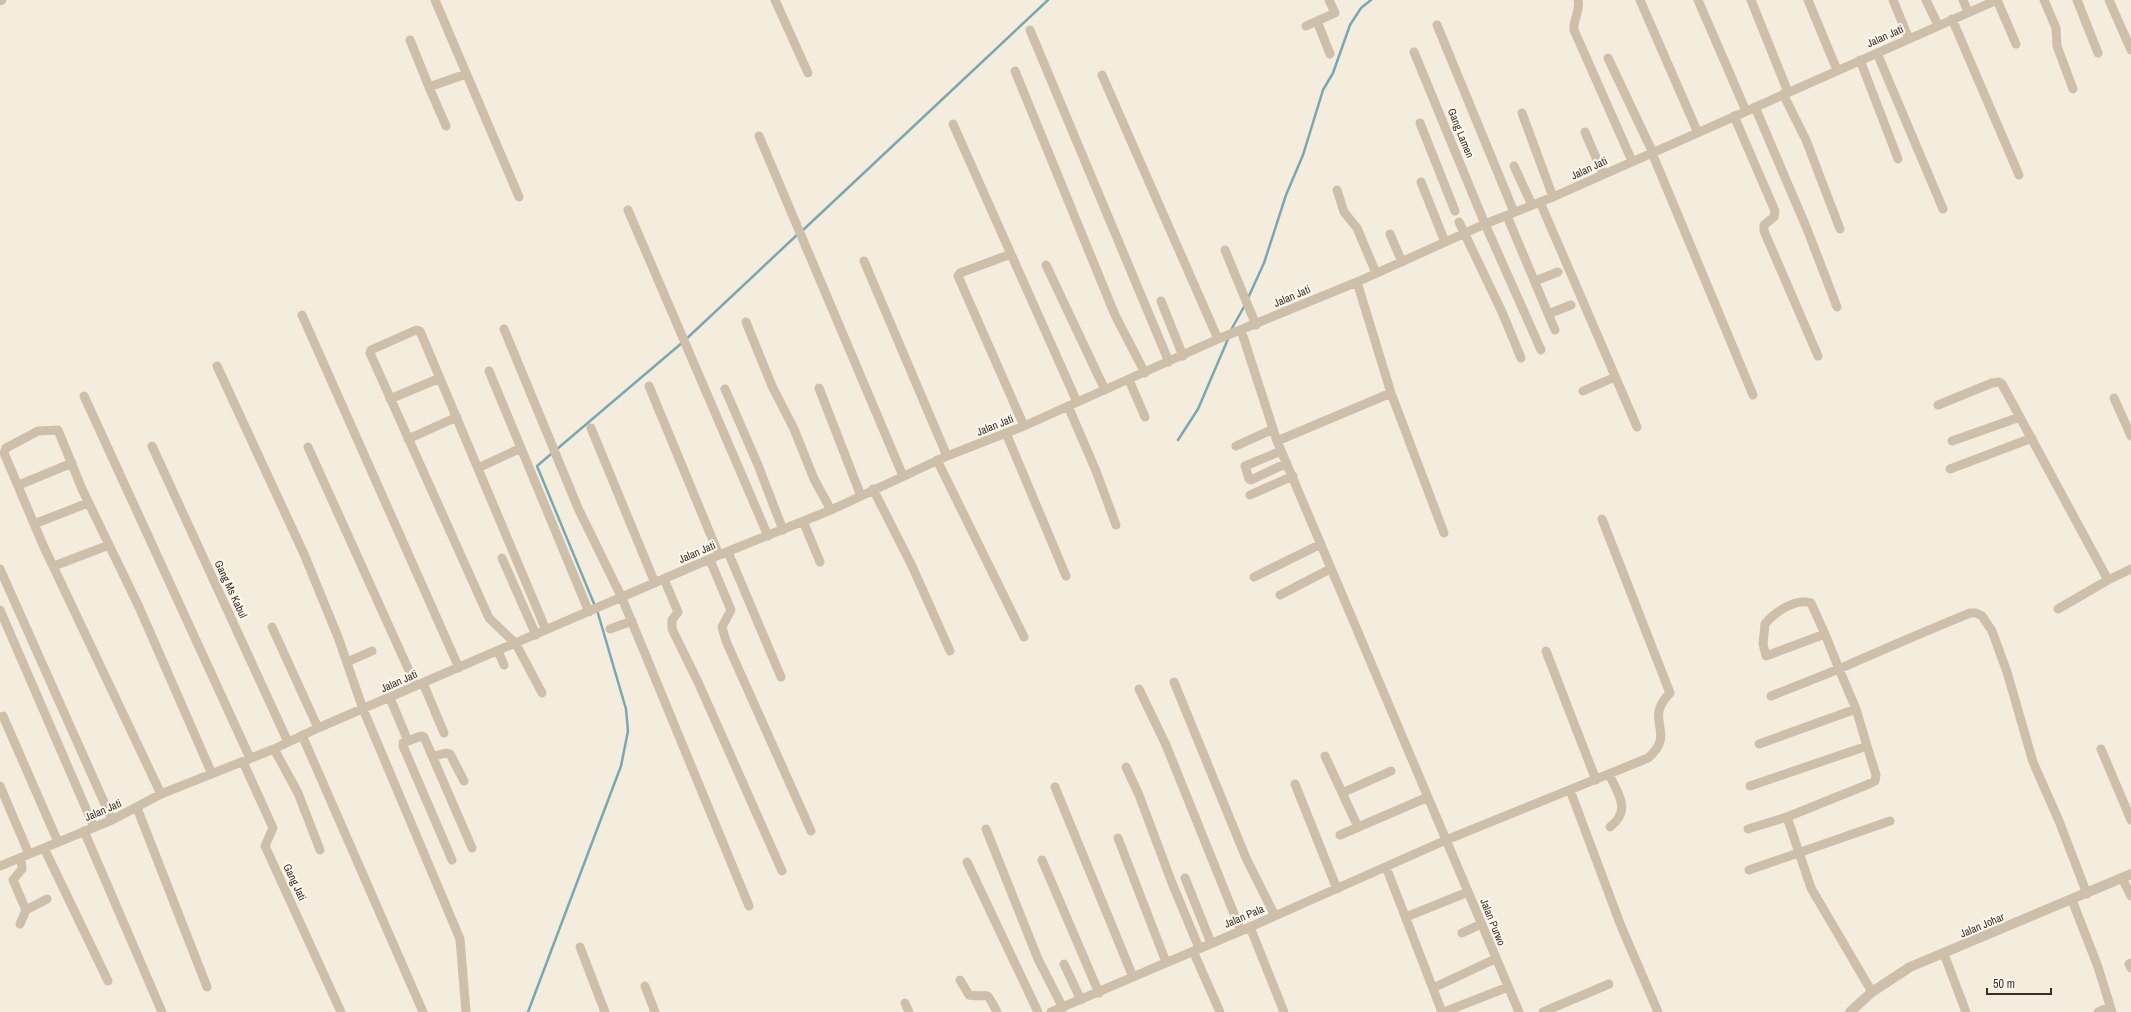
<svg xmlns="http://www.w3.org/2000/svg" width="2131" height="1012" viewBox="0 0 2131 1012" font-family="'Archivo Narrow',sans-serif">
<rect width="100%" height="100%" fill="#f4edde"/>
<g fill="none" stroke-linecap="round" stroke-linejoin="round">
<path stroke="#7ba7b2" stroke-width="2.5" d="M802 231 1048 0
M1248 298 1264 263 1286 195 1303 155 1323 90 1333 73 1350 25 1361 8 1371 0
M1231 330 1245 305
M1178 440 1198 409 1228 339
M595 606 537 466 683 342 798 234
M528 1012 621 766 628 731 626 709 597 610"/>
<path stroke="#cdbfa9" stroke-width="9" d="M435 0 519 197
M775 0 808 73
M1578 0C1581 10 1573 19 1574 30L1632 161
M1640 0 1698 133
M1698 0 1746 111
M1751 0 1788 92
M1808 0 1837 70
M1893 0 1909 39
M1926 0 1938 25
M1963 0 1968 12
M1997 0 2016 44
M2044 0 2056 28 2057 46 2073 89
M2077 0 2098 53
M2109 0 2131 50
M0 1 2 0
M1952 19 2019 175
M1317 21 1330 54
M1437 25 1514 212
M1306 26 1335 13 1329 0
M1030 30 1169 362
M410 40 429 87 466 74
M1414 52 1485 224 1541 350
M1877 53 1943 209
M1608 58 1653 153
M1860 60 1898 159
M1015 71 1115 315 1145 373
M1102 75 1218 339
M429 87 446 126
M1783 94 1806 140 1840 229
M1755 107 1807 229 1837 307
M1522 113 1553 197
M1734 116 1775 211 1774 217 1764 225V231L1818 356
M1420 123 1455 211
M953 124 1077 402
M1585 132 1603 174
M759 136 903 476
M1652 153 1753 395
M1514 166 1532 205
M1421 182 1445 242
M1337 190 1344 212 1357 228 1376 273
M1540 202 1637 427
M628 210 768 536
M1507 216 1555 330
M1459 222 1502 312 1521 358
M1390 234 1402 262
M1225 250 1256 325
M1011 254 960 273 958 276 1024 426
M864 261 947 456
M1046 265 1105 390
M1535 281 1558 272
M1357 282 1391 393 1444 533
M1161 301 1183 356
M1548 314 1571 305
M302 315 459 668
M746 322 772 386 794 429 814 479 831 510
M504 329 578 508 622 598 749 906
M1241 330 1277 441 1519 1012
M217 366 304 554 338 637 363 709 460 939 466 1012
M489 371 589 612
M1129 380 1145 417
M649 386 719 555
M819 388 861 496
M725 389 758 465 783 530
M1583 391 1615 377
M84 396 250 758
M2114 398 2131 436
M390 399 440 378
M1938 405 1992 383 1999 382 2002 384 2108 580
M1068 406 1096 471 1116 525
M591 428 655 583
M1006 433 1066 576
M408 439 457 417
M1277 441 1391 393
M1952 441 2020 417
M152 446 288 742
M1236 446 1273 429
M308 447 416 686
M1281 451 1245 466 1249 479 1251 480 1287 463
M937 460 1024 637
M478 468 521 448
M1950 469 2032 438
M19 485 72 463
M873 489 912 566 950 651
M1250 495 1293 476
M803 521 820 562
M34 524 88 503
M728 552 781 677
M502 558 536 635
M710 560 731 610 722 627 726 641 811 831
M54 566 109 545
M0 569 112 820
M1254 577 1321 544
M664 579 678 612 672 620V629L698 682 782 871
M1280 595 1330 569
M2058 609 2108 580 2131 569
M0 610 94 827
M272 627 318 728
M610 629 632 621
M1825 634 1811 603C1796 597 1774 613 1765 624L1763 644 1766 656 1825 634 1839 669C1882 650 1926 631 1970 613H1976L1982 616 1992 631 2007 672 2033 762 2059 821 2087 894
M498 651 504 665
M1546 651 1596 780
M347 662 372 651
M1174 682 1246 858 1275 916
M423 683 444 733
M1139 689 1166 745 1241 931
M542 693 516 644 489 618 370 353 371 350 416 330 420 331 546 630
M1771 696 1839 669 1856 709
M390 698 408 741 421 736 424 737 472 848
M3 716 58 842
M302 735 423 1012
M408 741 403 743V746L452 860
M1759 744 1856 709 1867 746
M274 749 298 793 320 850
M2101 749 2131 820
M434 756 446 753 450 754 464 781
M1325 756 1358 827
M243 762 273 828 265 846 341 1012
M1126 767 1139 795 1172 883 1199 948
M1609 774C1618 794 1632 810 1610 827
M1295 784 1337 889
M0 786 29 854
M1055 787 1133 977
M1570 790 1621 926 1658 1012
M1342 793 1391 771
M161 794 43 545 4 453 6 448 38 431 58 430 82 489 139 607 212 774
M137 808 207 987
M1787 817 1811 888 1872 992
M986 829 1038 959 1063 1008
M1748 829 1787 817 1869 784 1875 781 1876 775 1867 746 1750 786
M84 831 162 1012
M1340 835 1428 797
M1118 838 1166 962
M44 848 108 981
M1042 860 1099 993
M967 862 1038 1012
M0 866 112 820 161 794 274 749 318 728 719 555 831 510 947 456 1024 426 1218 339 1357 282 1485 224 1553 197 1997 0
M1386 867 1442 1012
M1749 870 1890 821
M1185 878 1211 943
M2122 878 2131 896
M2072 900 2098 967 2112 1012
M26 910 47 899
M1406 917 1468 892
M20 924 26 910 13 880 22 869 21 858
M1250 927 1284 1012
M1462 933 1481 924
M580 947 605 1012
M1193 951 1220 1012
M1944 954 1966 1012
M2131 963 2129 964 2131 968
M1064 964 1081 1000
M960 980 969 995C991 999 984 987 997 1012
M645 986 655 1012
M1433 988 1495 959
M905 1003 909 1012
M1051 1012 1250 927 1446 840 1648 758C1678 732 1642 721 1670 693L1602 519
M1444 1012 1508 987
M1543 1012 1609 984
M2098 1012 2109 1007"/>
<path stroke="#cdbfa9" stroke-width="10" d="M1850 1012 1872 992 1910 967 2131 874"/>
</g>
<g text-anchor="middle" stroke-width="4" stroke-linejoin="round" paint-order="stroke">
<g font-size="11" fill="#393129" stroke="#fbf6eb">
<text transform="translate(1885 36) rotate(-24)" y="4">Jalan Jati</text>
<text transform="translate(1461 133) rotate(68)" y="4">Gang Lamen</text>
<text transform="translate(1589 168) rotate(-25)" y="4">Jalan Jati</text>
<text transform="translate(1292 296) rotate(-23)" y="4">Jalan Jati</text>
<text transform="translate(995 425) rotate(-22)" y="4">Jalan Jati</text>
<text transform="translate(697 552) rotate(-23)" y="4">Jalan Jati</text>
<text transform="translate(231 589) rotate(65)" y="4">Gang Ms Kabul</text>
<text transform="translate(399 681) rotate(-24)" y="4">Jalan Jati</text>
<text transform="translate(103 810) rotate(-23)" y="4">Jalan Jati</text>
<text transform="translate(295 882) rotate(65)" y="4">Gang Jati</text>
<text transform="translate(1244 916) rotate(-23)" y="4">Jalan Pala</text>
<text transform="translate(1493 922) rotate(68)" y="4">Jalan Purwo</text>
<text transform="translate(1982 925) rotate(-23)" y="4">Jalan Johar</text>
</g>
</g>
<path d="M1987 988v6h64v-6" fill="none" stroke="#393129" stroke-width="2"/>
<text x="1993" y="988" font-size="12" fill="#393129" stroke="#fbf6eb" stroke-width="3" paint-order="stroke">50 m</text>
</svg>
